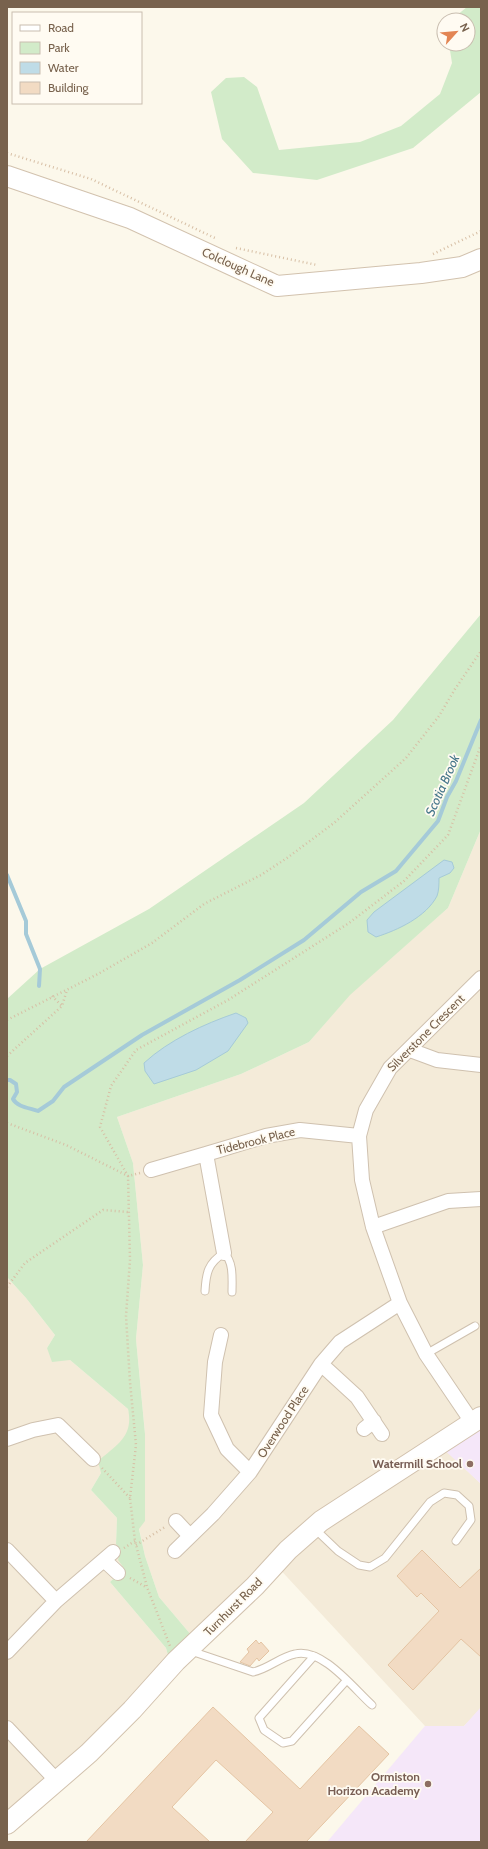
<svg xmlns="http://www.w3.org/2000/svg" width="488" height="1849" viewBox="0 0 488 1849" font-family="Cabin,sans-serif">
<rect width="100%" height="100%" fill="#fcf8eb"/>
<path fill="#f4ebd9" d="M481 829V1417L439 1444 481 1484V1708L464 1726H425L275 1564 197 1642 159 1597 145 1556 139 1528 145 1433 136 1339 143 1265 133 1163 117 1117 241 1074 309 1042 349 995 448 908Z
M7 1277 26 1298 55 1335 47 1348 70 1360 128 1409 131 1420 126 1437 101 1473 91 1490 117 1518 116 1544 121 1550 124 1568 110 1582 166 1648 171 1667 7 1816Z"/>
<path fill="#f5e7f9" d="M481 1418V1484L438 1444Z
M481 1707V1842H327L425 1726H464Z"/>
<path fill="#d2ebc9" d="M467 7H481V92L413 148 317 180 253 173 222 139 211 92 226 78 244 77 257 87 279 150 360 142 401 126 440 94 452 63 449 44H468V20H451Z
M481 614V829L448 908 350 995 309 1042 241 1074 117 1117 133 1163 143 1265 136 1339 145 1434V1521L139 1529 145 1556 159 1597 197 1642 171 1666 166 1648 110 1582 124 1568 118 1560 121 1550 116 1544 117 1518 91 1490 101 1473 98 1461C117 1445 134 1436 128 1409L70 1360 52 1362 47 1348 55 1335 26 1298 7 1277V999L40 969 149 909 304 803 393 720Z"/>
<path fill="#bfdce7" stroke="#a5cad8" d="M444 860 452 862 454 868 450 873 439 878C439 883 439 891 437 896 426 917 398 930 376 937L368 932 367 920 374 912Z
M236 1013 246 1018 248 1023 228 1051 196 1070 154 1084 145 1071 144 1063C169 1040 204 1024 236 1013Z"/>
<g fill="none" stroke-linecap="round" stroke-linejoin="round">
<path stroke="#a5cad8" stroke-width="4" d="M7 875 26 921V934L40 969 39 986
M7 1080H10L16 1084 17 1092 13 1099C17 1107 30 1108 38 1111L53 1101 64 1087 142 1035 240 980 304 940 361 892 396 871 438 821 447 797 456 781 481 720"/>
</g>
<path fill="#f2dbc3" stroke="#e4c4a3" d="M422 1550 460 1588 481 1568V1657L461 1639 413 1690 388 1665 439 1611 421 1593 417 1597 397 1576Z
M256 1640 259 1644 261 1642 269 1651 259 1661 257 1658 250 1666 240 1662 249 1652 247 1649Z
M213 1707 300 1789 359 1726 389 1754 306 1842H245L273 1812 216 1760 172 1807 210 1842H86Z"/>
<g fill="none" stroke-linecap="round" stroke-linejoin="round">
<g stroke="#cfc1af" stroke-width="9">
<path id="lane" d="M205 1291C206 1273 208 1263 224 1253 234 1262 232 1280 232 1292
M426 1354 475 1326
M315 1529 338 1551 359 1565 370 1567 385 1558 430 1502 444 1493 457 1495 469 1506 471 1520 456 1541
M191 1651 253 1672C268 1669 280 1657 295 1654 322 1647 354 1689 372 1705
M314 1656 259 1718 264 1730 283 1743 292 1741 346 1681"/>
</g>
<g stroke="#cfc1af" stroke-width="16">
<path id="street" d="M410 1050 437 1060 481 1065
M151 1170 206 1154
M373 1227 448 1201 481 1199
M224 1253 206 1154 266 1136 300 1130 359 1136
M221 1335 215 1362 211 1415 227 1449 250 1472
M321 1364 357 1397 382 1434
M472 1422 426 1354 400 1303 373 1227 362 1180 359 1136 366 1110 390 1068 481 978
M364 1429 374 1421
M7 1439 33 1430 58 1425 93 1459
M176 1521 190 1536
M7 1550 56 1601 7 1652
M175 1551 213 1514 250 1472 321 1364 340 1342 400 1303
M104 1560 118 1573
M56 1601 113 1552
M7 1728 58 1782"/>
</g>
<g stroke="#d2c2ae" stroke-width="22">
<path id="secondary" d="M7 176 130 218 277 286 421 273 462 267 481 259
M7 1824 89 1753 132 1710 176 1661 255 1586 288 1550 321 1521 481 1417"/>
</g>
<path stroke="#d7bfa5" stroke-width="2.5" stroke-dasharray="1 3" stroke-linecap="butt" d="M7 153 91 179 217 239
M236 248 317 265
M433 254 481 231
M52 996 62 1006
M7 1020 98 974 152 943 204 904 261 875 287 858 334 823 406 758 439 716 455 689 481 651
M7 1056 62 1006 67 990
M7 1123 66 1145 128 1176 130 1260 126 1316 130 1382 136 1445 130 1498 135 1541 147 1587 170 1646
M140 1173 128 1176 100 1127 111 1086 136 1050 228 1000 349 923 404 881 448 835 481 745
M7 1287 25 1263 103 1210 128 1212
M102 1468 130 1498
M136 1545 165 1527
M124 1548 135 1541
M130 1578 146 1587"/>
<use href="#lane" stroke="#fff" stroke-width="7"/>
<use href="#street" stroke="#fff" stroke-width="14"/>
<use href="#secondary" stroke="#fff" stroke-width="20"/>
</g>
<g fill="#8d6e63" stroke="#fffbf2" stroke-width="1.5">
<circle cx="470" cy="1464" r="4"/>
<circle cx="428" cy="1784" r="4"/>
</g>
<g text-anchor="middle" stroke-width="3.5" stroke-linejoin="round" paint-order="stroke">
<g font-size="12" fill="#78624d" stroke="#fffbf2">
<text transform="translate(238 267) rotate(24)" y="4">Colclough Lane</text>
<text transform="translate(426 1033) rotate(-45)" y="4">Silverstone Crescent</text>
<text transform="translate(256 1141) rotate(-14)" y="4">Tidebrook Place</text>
<text transform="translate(283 1422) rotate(-57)" y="4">Overwood Place</text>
<text transform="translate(233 1607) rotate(-45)" y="4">Turnhurst Road</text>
</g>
<g font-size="12" font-weight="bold" fill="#785e54" stroke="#fffbf2" text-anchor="end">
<text x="462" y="1468">Watermill School</text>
<text x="420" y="1781">Ormiston<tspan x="420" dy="14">Horizon Academy</tspan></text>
</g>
<g font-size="13" font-style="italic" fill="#47778b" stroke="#fffbf2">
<text transform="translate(442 785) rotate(-66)" y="5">Scotia Brook</text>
</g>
</g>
<rect width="488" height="1849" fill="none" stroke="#78624d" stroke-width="16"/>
<rect x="12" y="12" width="130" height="92" fill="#fffbf2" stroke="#c9beb0"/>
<rect x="20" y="25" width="20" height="6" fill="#ffffff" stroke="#c9beb0"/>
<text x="48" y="32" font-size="12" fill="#78624d">Road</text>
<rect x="20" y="42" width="20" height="12" fill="#d2ebc9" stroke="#c9beb0"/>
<text x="48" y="52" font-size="12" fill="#78624d">Park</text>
<rect x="20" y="62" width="20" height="12" fill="#bfdce7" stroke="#c9beb0"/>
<text x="48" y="72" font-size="12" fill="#78624d">Water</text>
<rect x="20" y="82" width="20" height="12" fill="#f2dbc3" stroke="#c9beb0"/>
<text x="48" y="92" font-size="12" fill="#78624d">Building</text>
<g transform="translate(456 32) rotate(63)"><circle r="19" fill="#fffbf2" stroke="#c9beb0"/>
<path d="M0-3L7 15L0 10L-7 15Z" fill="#e38553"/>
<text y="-6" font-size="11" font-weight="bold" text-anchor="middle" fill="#78624d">N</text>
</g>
</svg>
